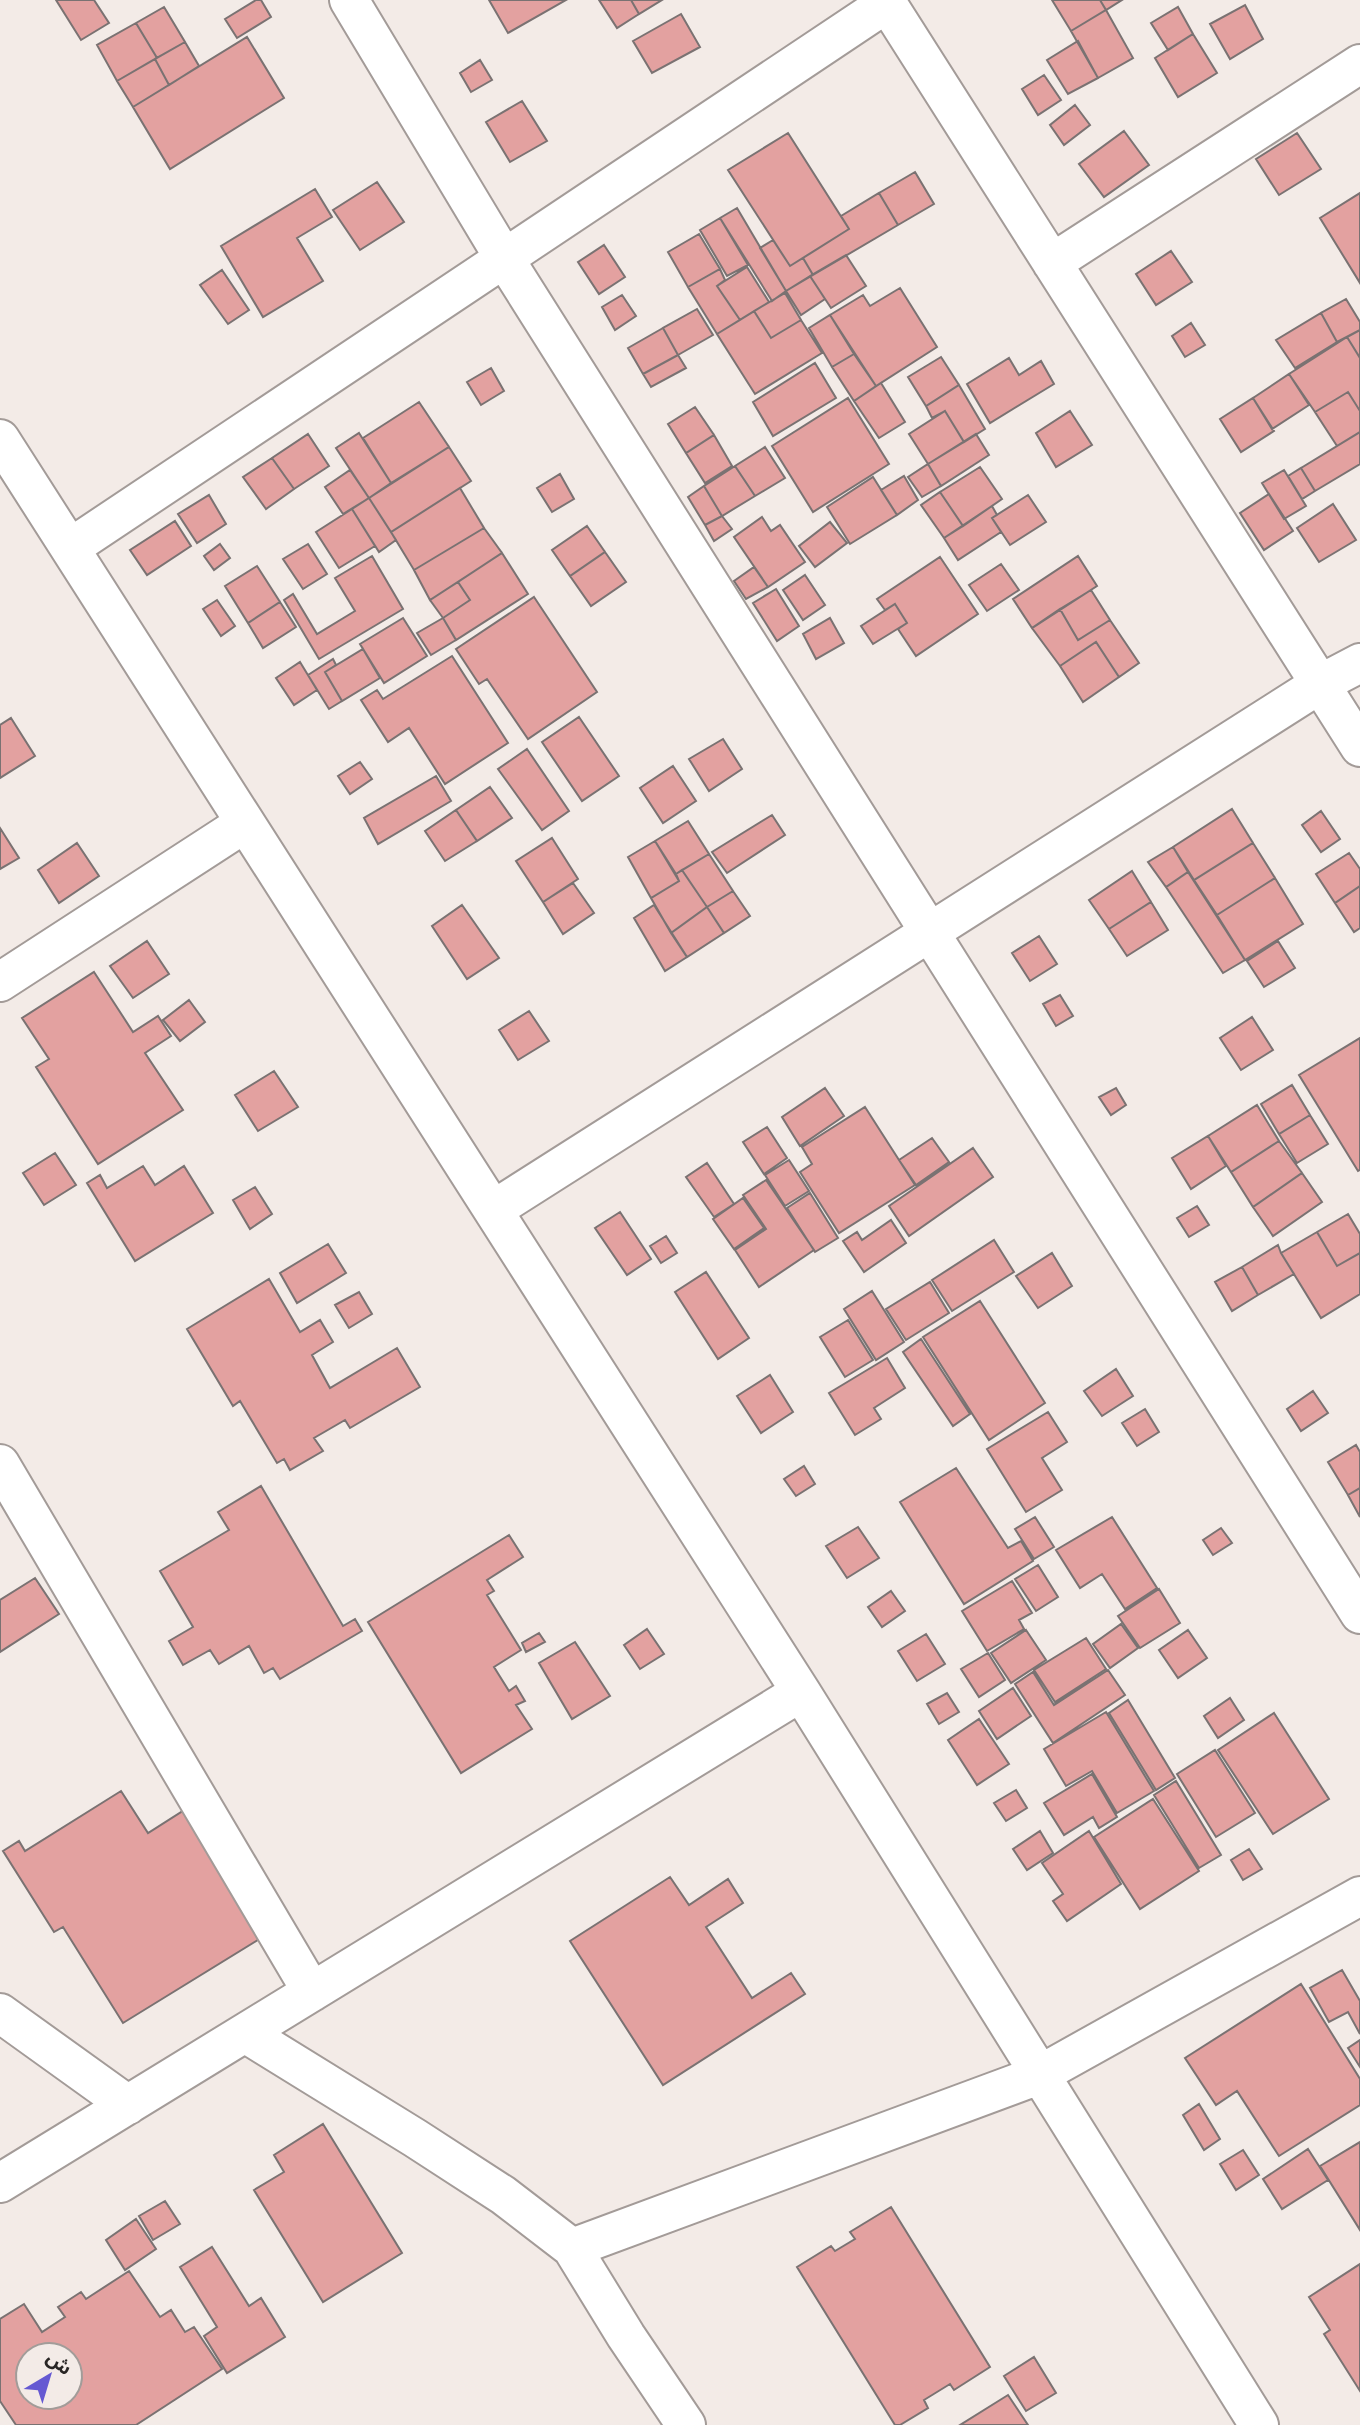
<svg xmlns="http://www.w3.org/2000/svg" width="1360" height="2425" viewBox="0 0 1360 2425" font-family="Jost,'Noto Sans Arabic',sans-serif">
<rect width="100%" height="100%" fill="#f3ebe7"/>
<path fill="#e3a1a0" stroke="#7a7272" stroke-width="2" fill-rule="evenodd" d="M56 0H94L109 23 81 40Z
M256 0H261L271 17 237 38 225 19Z
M489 0H566L508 33Z
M599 0H631L639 14 617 28Z
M631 0H662L639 14Z
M1052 0H1100L1106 10 1071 31Z
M1100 0H1122L1106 10Z
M1245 5 1263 39 1230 59 1210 24Z
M164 7 185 42 157 58 136 23Z
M1178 7 1193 34 1168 50 1151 23Z
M1106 10 1133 58 1098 78 1071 31Z
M681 14 700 47 652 73 633 41Z
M136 23 157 58 117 81 97 45Z
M1193 34 1217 73 1178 97 1155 58Z
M247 37 284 98 170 169 133 107Z
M1078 41 1098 78 1068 94 1047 60Z
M185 42 199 66 169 85 155 59Z
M155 59 169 85 133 107 117 81Z
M480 60 492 80 471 92 460 73Z
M1044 75 1061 100 1038 115 1022 89Z
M522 101 547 141 510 162 486 122Z
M1075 105 1090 125 1064 145 1050 125Z
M1124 131 1149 165 1104 197 1079 164Z
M788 133 849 229 790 266 728 170Z
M1297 133 1321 169 1279 195 1256 159Z
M915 172 934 204 898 225 879 193Z
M377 182 404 222 360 250 333 210Z
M315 189 332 217 297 238 323 281 263 317 221 246Z
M879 193 898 225 813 275 803 258 849 229 841 216Z
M1360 193V283L1320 218Z
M737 208 786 291 772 301 720 218Z
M720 218 748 265 727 276 700 230Z
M699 234 720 269 688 287 668 252Z
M773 240 790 266 803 258 813 275 786 291 760 248Z
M604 245 625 277 599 294 578 262Z
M1171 251 1192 282 1156 305 1136 274Z
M846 255 866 286 831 308 810 276Z
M747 267 769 302 740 320 717 286Z
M720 269 725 280 717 286 740 320 717 334 688 287Z
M222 270 249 310 228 324 200 285Z
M810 276 825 299 801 315 786 291Z
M900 288 937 347 876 386 830 315 863 295 870 306Z
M785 293 801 320 771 338 754 311Z
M622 295 636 316 615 330 602 307Z
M1346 299 1360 322V330L1337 342 1321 313Z
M697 309 713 335 678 355 663 328Z
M754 311 771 338 801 320 822 353 755 394 717 334Z
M1321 313 1337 342 1295 368 1276 340Z
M830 315 854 354 832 367 809 328Z
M1191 323 1205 345 1185 357 1172 336Z
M663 328 678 355 643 374 628 348Z
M1360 330V358L1347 337Z
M1347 337 1360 358V411L1348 392 1315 412 1289 374Z
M854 354 876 386 854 401 832 367Z
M678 355 686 368 651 387 643 374Z
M941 357 959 385 926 406 908 377Z
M1009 358 1019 375 1041 361 1054 384 990 423 967 384Z
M815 363 836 398 773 436 753 402Z
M491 368 504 391 481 405 467 382Z
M1289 374 1309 405 1272 429 1253 398Z
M881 383 905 422 879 438 854 401Z
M959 385 985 429 964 442 945 411 932 418 926 406Z
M1348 392 1360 411V432L1337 446 1315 412Z
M848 398 889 464 813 512 772 446Z
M1253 398 1274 431 1241 452 1220 419Z
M419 402 449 447 391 483 363 438Z
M695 407 714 435 686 453 668 424Z
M945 411 964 442 928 464 909 434Z
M1070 411 1092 445 1056 467 1036 433Z
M1360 432V464L1315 491 1301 468Z
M359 433 391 483 369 498 336 448Z
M308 434 329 466 294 489 272 458Z
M976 434 989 455 941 486 928 464Z
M714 435 732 466 705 483 686 453Z
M449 447 471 481 391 532 369 498Z
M765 447 785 478 755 496 735 466Z
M272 458 294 489 266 509 243 477Z
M928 464 941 486 922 497 908 477Z
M735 466 755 496 722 516 704 486Z
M980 467 1002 499 963 526 940 492Z
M1301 468 1315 491 1302 499 1288 476Z
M350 470 369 498 343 514 325 487Z
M1284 470 1306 506 1284 519 1262 483Z
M560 474 574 499 552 512 537 488Z
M904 476 918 500 897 515 881 490Z
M873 477 897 515 850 544 827 507Z
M704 486 722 516 705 525 688 497Z
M460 488 484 528 414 570 391 532Z
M940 492 963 526 944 538 921 505Z
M1269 494 1293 531 1264 550 1240 513Z
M209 495 226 524 197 543 178 514Z
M1028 495 1046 522 1010 545 992 518Z
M369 498 396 540 379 552 352 509Z
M1333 504 1356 540 1319 562 1297 528Z
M992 506 997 515 992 518 1001 532 958 560 944 538Z
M352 509 375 546 339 568 316 532Z
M722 516 732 529 714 541 705 525Z
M762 517 771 531 780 525 805 562 768 587 734 537Z
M175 521 191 546 147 575 130 550Z
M830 522 847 543 815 567 799 546Z
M587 526 605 552 570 576 552 550Z
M484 528 502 553 430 600 414 570Z
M220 544 230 558 214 570 204 556Z
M308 544 327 574 303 589 283 559Z
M605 552 626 582 591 606 570 576Z
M502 553 528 594 456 640 443 618 470 600 458 582Z
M372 556 403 609 319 659 284 600 293 594 317 634 355 611 335 578Z
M1078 556 1097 586 1032 628 1013 599Z
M940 557 978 614 916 656 898 629 907 623 895 604 885 610 877 599Z
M1001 564 1019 590 987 611 969 585Z
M257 566 280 602 248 623 225 586Z
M754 567 768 587 746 599 734 581Z
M805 575 825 605 803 620 783 590Z
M458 582 470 600 443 618 430 600Z
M776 589 799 626 777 641 753 603Z
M1091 590 1110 620 1078 640 1060 609Z
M534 597 597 692 528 739 487 679 479 684 456 649Z
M217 600 235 626 221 636 203 609Z
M280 602 296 627 263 648 248 623Z
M895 604 907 623 873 644 861 626Z
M1060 609 1078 640 1110 620 1139 663 1119 677 1096 642 1060 666 1032 628Z
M403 618 427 656 384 683 360 644Z
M443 618 456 640 431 655 417 633Z
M830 618 844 643 816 659 803 634Z
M1096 642 1119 677 1083 702 1060 666Z
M363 649 380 678 342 701 325 672Z
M452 656 508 743 445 784 409 728 388 742 361 700 377 690 383 699Z
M333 659 336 665 325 672 342 701 329 709 308 675Z
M300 662 317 690 294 705 276 678Z
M579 717 619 776 582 801 542 742Z
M11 718 35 756 0 778V725Z
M723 739 742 769 709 791 689 759Z
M527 749 569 811 542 830 498 769Z
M360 762 372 779 350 794 338 776Z
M673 766 696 801 663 823 640 788Z
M436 776 451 801 378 844 364 818Z
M490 787 512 818 477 841 456 810Z
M1232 809 1253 843 1194 880 1173 847Z
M456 810 477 841 445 861 425 831Z
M1321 811 1340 839 1321 852 1302 825Z
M772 815 785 835 727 873 712 852Z
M688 821 709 854 676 874 655 841Z
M0 828 19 858 0 869Z
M552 838 578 879 543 902 516 861Z
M655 841 679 881 651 898 628 857Z
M77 843 99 876 59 903 38 870Z
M1253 843 1275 878 1217 915 1194 880Z
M1173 847 1188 872 1166 887 1148 862Z
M1349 853 1360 869V886L1335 903 1316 874Z
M709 854 733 891 707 907 682 870Z
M682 870 707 907 671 933 651 898 679 881 676 874Z
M1132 871 1151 902 1109 929 1089 900Z
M1188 872 1245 960 1223 973 1166 887Z
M1275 878 1303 924 1245 960 1217 915Z
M573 883 594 913 563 934 543 902Z
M1360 886V928L1354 932 1335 903Z
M733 891 750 916 724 933 707 907Z
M1151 902 1168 930 1127 956 1109 929Z
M462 905 499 958 467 979 432 926Z
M654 905 687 957 665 971 634 918Z
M707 907 724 933 687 957 671 933Z
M1039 936 1057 964 1030 981 1012 953Z
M147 941 169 974 133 998 110 966Z
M1278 941 1295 968 1264 987 1247 961Z
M94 972 133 1032 158 1016 171 1036 145 1053 183 1110 98 1164 36 1067 49 1059 22 1018Z
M1060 995 1073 1016 1056 1026 1043 1004Z
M189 1000 205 1022 180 1041 163 1020Z
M529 1011 549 1041 518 1060 499 1030Z
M1252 1017 1273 1050 1241 1070 1220 1038Z
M1360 1038V1170L1358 1171 1299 1075Z
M274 1071 298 1107 258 1131 235 1095Z
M1292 1085 1310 1115 1279 1134 1261 1104Z
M825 1088 844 1116 800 1146 782 1117Z
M1116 1088 1126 1105 1111 1115 1099 1097Z
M1257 1105 1279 1141 1231 1172 1208 1136Z
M865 1107 915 1185 839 1233 800 1172 812 1164 802 1147Z
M1310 1115 1328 1144 1297 1163 1279 1134Z
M767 1127 787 1158 764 1174 743 1142Z
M1208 1136 1226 1166 1191 1189 1172 1158Z
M932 1138 949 1162 916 1185 899 1160Z
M1279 1141 1302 1173 1253 1207 1231 1172Z
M973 1148 993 1177 909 1236 889 1206Z
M55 1153 76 1185 44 1205 23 1173Z
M789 1160 809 1191 785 1206 765 1175Z
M707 1163 734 1204 714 1217 686 1177Z
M143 1166 155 1185 184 1166 213 1213 135 1261 87 1183 100 1175 107 1188Z
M1302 1173 1322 1202 1273 1236 1253 1207Z
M766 1180 814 1250 759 1287 735 1250 766 1229 743 1195Z
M255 1187 272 1214 250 1229 233 1200Z
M810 1193 838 1238 815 1252 787 1208Z
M743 1198 764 1228 734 1249 713 1219Z
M1197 1206 1209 1225 1189 1237 1177 1218Z
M620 1212 651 1259 627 1275 595 1228Z
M1348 1214 1360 1234V1253L1337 1266 1317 1232Z
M891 1220 906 1243 864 1272 843 1241 857 1232 862 1240Z
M1317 1232 1337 1266 1360 1253V1294L1321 1318 1281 1253Z
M666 1236 677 1253 661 1263 650 1246Z
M994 1240 1014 1272 952 1311 932 1280Z
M328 1244 346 1273 297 1303 280 1273Z
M1278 1245 1281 1253 1294 1274 1258 1295 1242 1267Z
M1052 1253 1072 1286 1038 1308 1016 1276Z
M1242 1267 1258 1295 1232 1311 1215 1282Z
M706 1272 749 1338 718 1359 675 1292Z
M269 1279 300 1332 320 1320 333 1342 312 1355 330 1388 397 1348 420 1387 350 1428 345 1420 314 1438 323 1451 290 1470 284 1459 277 1463 240 1401 233 1406 187 1329Z
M930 1282 949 1313 906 1340 886 1309Z
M872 1291 904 1342 876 1360 844 1309Z
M359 1292 372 1314 349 1328 335 1305Z
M980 1301 1045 1403 989 1440 923 1337Z
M848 1320 873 1360 845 1377 820 1337Z
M921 1339 970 1414 953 1426 903 1352Z
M887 1358 905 1388 874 1408 881 1419 855 1435 829 1393Z
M1116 1369 1133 1396 1102 1416 1084 1391Z
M770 1375 793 1412 761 1433 737 1396Z
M1313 1391 1328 1413 1301 1431 1287 1409Z
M1145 1409 1159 1432 1137 1446 1122 1423Z
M1048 1412 1067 1442 1042 1458 1062 1490 1026 1512 987 1449Z
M1356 1445 1360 1452V1488L1348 1495 1328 1462Z
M804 1466 815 1484 796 1496 784 1479Z
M956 1468 1008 1548 1021 1541 1033 1561 964 1604 900 1502Z
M261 1486 343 1626 355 1619 362 1631 280 1679 273 1668 264 1673 249 1646 219 1664 210 1650 183 1665 169 1641 193 1627 160 1571 229 1530 218 1512Z
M1360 1488V1517L1348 1495Z
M1035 1517 1054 1547 1034 1559 1015 1529Z
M1112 1517 1157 1588 1125 1609 1102 1574 1080 1588 1056 1550Z
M858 1527 879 1558 847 1578 826 1546Z
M1221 1528 1232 1543 1213 1555 1203 1540Z
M509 1535 523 1557 487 1580 494 1591 487 1595 521 1650 494 1667 509 1691 516 1686 525 1701 516 1705 532 1729 461 1773 368 1622Z
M1038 1565 1058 1597 1036 1611 1015 1579Z
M35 1578 59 1614 0 1652V1600Z
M1012 1581 1032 1613 1019 1620 1024 1629 987 1651 962 1611Z
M1159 1589 1180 1623 1140 1648 1118 1616Z
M891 1591 905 1611 882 1627 868 1607Z
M1121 1624 1138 1648 1110 1668 1093 1644Z
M647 1629 664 1654 640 1669 624 1645Z
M1026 1630 1046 1660 1011 1683 991 1653Z
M1188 1630 1207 1658 1178 1678 1159 1650Z
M539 1633 545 1642 526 1652 522 1643Z
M926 1634 945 1664 917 1681 898 1651Z
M1086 1638 1106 1669 1055 1702 1034 1670Z
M575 1642 610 1696 572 1719 539 1663Z
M988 1653 1005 1680 979 1697 961 1669Z
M1108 1670 1125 1695 1053 1743 1015 1684 1033 1672 1054 1705Z
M1013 1688 1031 1716 997 1739 979 1711Z
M947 1693 959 1712 939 1724 927 1704Z
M1230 1698 1244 1720 1218 1738 1204 1716Z
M1128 1700 1175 1778 1156 1790 1109 1713Z
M1106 1712 1154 1791 1117 1813 1092 1771 1066 1786 1044 1749Z
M1274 1713 1329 1799 1273 1834 1218 1750Z
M979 1719 1009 1764 977 1785 948 1740Z
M1215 1750 1255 1813 1216 1837 1177 1774Z
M1092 1774 1117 1817 1099 1828 1093 1817 1064 1835 1044 1803Z
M1176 1781 1221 1855 1199 1868 1154 1795Z
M1016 1790 1027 1808 1006 1821 994 1803Z
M121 1791 148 1833 186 1809 266 1935 123 2023 63 1927 54 1932 3 1851 19 1841 25 1851Z
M1153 1799 1199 1871 1140 1909 1094 1837Z
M1040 1831 1053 1853 1027 1870 1013 1849Z
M1089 1831 1121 1884 1067 1921 1053 1901 1063 1894 1042 1863Z
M1249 1849 1262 1869 1243 1880 1231 1860Z
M670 1877 689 1905 728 1879 743 1903 706 1927 752 1998 791 1973 805 1994 663 2085 570 1941Z
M1342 1970 1360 2001V2034L1348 2012 1329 2022 1310 1988Z
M1301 1984 1360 2079V2105L1279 2156 1237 2091 1216 2105 1185 2058Z
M1360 2040V2067L1348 2048Z
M1199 2104 1220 2139 1204 2150 1183 2115Z
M323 2124 402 2253 323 2302 254 2190 284 2172 274 2155Z
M1360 2142V2230L1320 2166Z
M1308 2149 1328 2180 1282 2209 1263 2179Z
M1243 2150 1259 2175 1236 2190 1220 2164Z
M165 2201 180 2224 153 2240 139 2216Z
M891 2207 990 2367 954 2390 950 2384 924 2400 928 2408 900 2425H895L797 2267 831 2246 835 2251 855 2239 850 2232Z
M136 2219 156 2249 125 2270 106 2240Z
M212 2247 249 2306 261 2298 285 2337 227 2373 204 2336 217 2327 180 2267Z
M1360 2264V2391L1324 2334 1330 2330 1309 2297Z
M129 2271 160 2317 171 2310 185 2332 194 2327 222 2369 136 2425H16L0 2401V2319L24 2304 42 2332 65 2317 58 2307 81 2292 86 2299ZM28 2355H70V2397H28Z
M1034 2357 1056 2393 1026 2411 1004 2376Z
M1008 2395 1028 2425H960Z"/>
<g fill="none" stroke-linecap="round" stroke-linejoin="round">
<g stroke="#a39b98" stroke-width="42">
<path id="street" d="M349 0 504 258 1360 1614
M885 0 1360 747
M1052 263 1360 64
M0 439 801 1692 1259 2425
M70 548 887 3
M0 982 245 823
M493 1210 1320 684 1360 663
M0 1464 312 1992
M0 2013 128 2105
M245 2033 415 2138 503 2195 572 2248 626 2336 686 2425
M0 2183 801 1692
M572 2248 1039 2075 1360 1896"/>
</g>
<use href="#street" stroke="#fff" stroke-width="38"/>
</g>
<g transform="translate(49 2376) rotate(38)"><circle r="33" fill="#f3ebe7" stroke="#a29c99" stroke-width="2"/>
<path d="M0-5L12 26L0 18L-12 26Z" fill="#6559d2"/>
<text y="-10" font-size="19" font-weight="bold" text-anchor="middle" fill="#282524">ش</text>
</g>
</svg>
